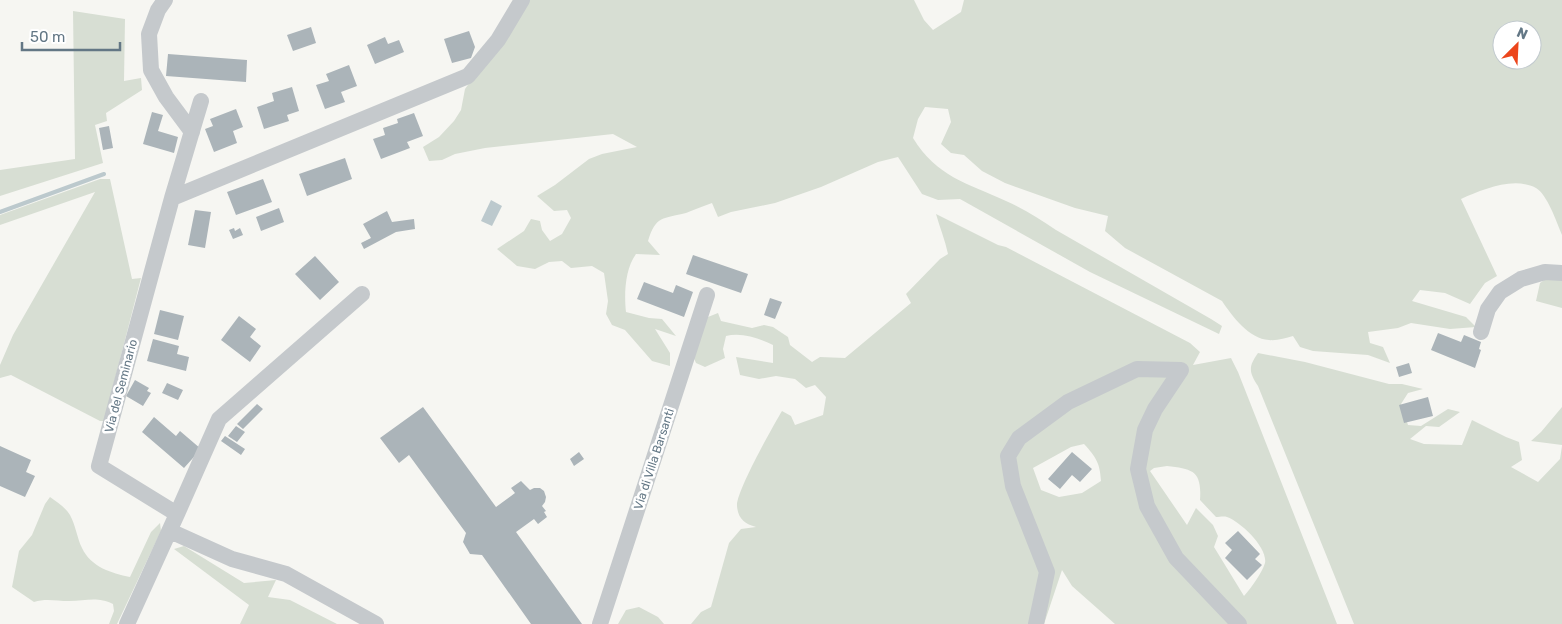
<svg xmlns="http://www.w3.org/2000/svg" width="1562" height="624" viewBox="0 0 1562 624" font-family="Rubik,sans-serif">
<rect width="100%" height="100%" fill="#f6f6f2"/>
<path fill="#d7ded3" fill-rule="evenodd" d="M528 0H914L924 20 933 30 961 12 964 0H1562V235C1557 223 1547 194 1536 188 1513 176 1482 190 1461 199L1497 276 1485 283 1470 304 1445 293 1420 290 1412 301 1466 317 1476 327 1450 329 1411 323 1398 328 1368 332 1370 343 1383 347 1390 363 1368 355 1313 351 1300 347 1293 336C1285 338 1277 341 1269 340 1249 339 1232 316 1222 301L1125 248 1105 231 1108 216 1075 208 1005 183 982 171 964 155 951 153 941 144 951 122 948 109 925 107 918 119 913 138C937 177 967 183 1006 201 1024 209 1040 219 1056 230L1211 319 1222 326 1219 334 1090 272 960 199 938 200 922 194 898 157 878 162 821 187 775 203 731 212 718 217 712 203C703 206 694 210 686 213 663 219 656 215 648 241L660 255 636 254C625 269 624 294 626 312L649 318 662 319 676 336 655 329 670 353V366L652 361 625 330 612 325 606 314 608 301 604 273 592 266 571 268 562 261 549 262 535 269 517 266 497 249 524 231 531 219 540 221 542 230 550 241 562 234 571 218 567 210 554 211 537 196 555 185 589 159 602 154 637 147 613 134 485 148 455 154 442 160 429 161 423 147 439 137 454 121 461 110 465 89ZM1502 30H1532V60H1502Z
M73 11 125 19 124 81 141 78 142 90 106 113 107 121 95 125 103 163 0 196V170L75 159Z
M100 179H110L132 279 141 278 104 421H100L11 375 0 378V365L13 335 95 192 0 225V215Z
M936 214 998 245 1006 247 1190 343 1200 352 1193 365 1231 358 1238 372 1337 624H1115L1072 586 1062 570 1044 624H691L701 612 711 607 729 543 741 529 756 527C745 524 738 519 737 506 736 492 773 426 782 411L791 416 795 425 823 415 826 397 815 385 806 388 795 379 776 376 759 379 740 375 736 357 773 363V345C759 338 741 332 726 336L723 349 725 358 705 367 696 363 692 354 703 319 718 313 721 321 752 328 764 325 773 327 788 337 790 345 812 362 820 357 845 358 911 303 906 294 940 259 948 254C945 240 940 228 936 214ZM1084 444C1096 457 1100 463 1101 481L1082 493 1059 497 1041 490 1033 468 1071 447ZM1167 466C1193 469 1202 471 1200 500L1216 517C1219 517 1224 516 1227 517 1241 522 1268 548 1265 563 1262 573 1251 588 1244 596L1214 547 1218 536 1213 525 1196 508 1187 525 1150 471 1154 468Z
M1562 273V308L1536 301 1540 283 1550 276Z
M1258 353 1305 362 1389 384H1402L1423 389 1408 393 1401 404 1408 425 1421 426 1448 409 1460 412 1439 427 1426 426 1410 439 1424 444 1462 445 1472 420 1506 437 1519 442 1522 460 1511 467 1538 482 1560 459 1562 446V624H1354L1258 386C1249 372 1248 367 1258 353Z
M1562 407V445L1531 441 1541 432Z
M50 497C57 502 65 507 70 515 76 526 77 538 82 548 91 567 111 573 130 577L151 532 160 523 161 531 117 624H109L114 611 113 604C97 596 86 601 69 601 56 601 46 598 34 602L12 587 19 551 32 535 45 504Z
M184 546 244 583 276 580 268 597 290 600 337 624H240L249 605 174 549Z
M639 607 658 617 664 624H618L626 610Z"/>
<path fill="#bcc9cd" d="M491 200 502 206 492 226 481 221Z"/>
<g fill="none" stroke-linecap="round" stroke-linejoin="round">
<path stroke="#bcc9cd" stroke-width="4" d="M0 212 104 174"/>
</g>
<path fill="#abb4b9" d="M311 27 316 43 293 51 287 35Z
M469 31 475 47 471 58 452 63 444 39Z
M385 37 388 44 399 40 404 52 375 64 367 45Z
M168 54 247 60 246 82 166 76Z
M349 65 357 86 341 92 345 102 325 109 316 85 329 81 326 74Z
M292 87 299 111 287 115 289 121 264 129 257 107 274 101 272 93Z
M236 109 243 127 233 131 237 143 214 152 205 129 213 126 210 119Z
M152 112 163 115 158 131 178 137 174 153 143 144Z
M414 113 423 136 407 142 410 148 381 159 373 139 385 135 383 128 398 123 397 119Z
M109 126 113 148 103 150 99 128Z
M345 158 352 179 307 196 299 174Z
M263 179 272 202 236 215 227 192Z
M279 208 284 222 261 231 256 217Z
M195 210 211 212 205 248 188 245Z
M387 211 392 222 414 219 415 229 396 232 364 249 361 243 371 238 363 224Z
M234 228 235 231 240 228 243 235 233 239 229 230Z
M693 255 748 274 741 293 686 274Z
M315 256 339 282 320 300 295 274Z
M644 282 673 293 676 285 693 292 684 317 637 299Z
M770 298 782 302 775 319 764 315Z
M160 310 184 316 178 340 154 334Z
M239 316 256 329 250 337 261 346 250 362 221 340Z
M1438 333 1461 342 1464 335 1481 342 1479 349 1481 350 1475 368 1431 350Z
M153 339 179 346 177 354 189 357 186 371 147 361Z
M1409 363 1412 373 1399 377 1396 367Z
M135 380 149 388 147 391 151 393 143 406 126 396Z
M167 383 183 390 178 400 162 393Z
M1428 397 1433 416 1404 423 1399 405Z
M257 404 263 409 243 429 237 424Z
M423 407 496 507 515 493 511 488 521 481 530 490 534 488H540L544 491 546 497 545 502 542 506 546 511 544 512 547 517 538 524 534 519 516 532 582 624H531L482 555 470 554 463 542 466 533 409 455 399 463 380 438Z
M154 417 176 436 180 431 201 449 184 468 142 432Z
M236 426 245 432 237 442 228 436Z
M225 436 245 449 241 455 221 441Z
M0 446 31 460 26 472 35 476 25 497 0 486Z
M579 452 584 459 574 466 570 459Z
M1072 452 1092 469 1080 482 1072 475 1060 489 1048 479Z
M1238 531 1260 554 1255 559 1262 565 1247 580 1225 558 1232 550 1225 543Z"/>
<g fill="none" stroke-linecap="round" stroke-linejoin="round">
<path stroke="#c5c9cc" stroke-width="16" d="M165 0 158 10 149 34 151 70 166 97 192 132
M172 198 468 76 498 40 522 0
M1481 332 1488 309 1500 292 1521 279 1545 272 1562 273
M177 514 219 419 362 294
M170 531 232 559 286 574 376 624
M127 624 177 514 99 466 172 198 201 101
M600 624 707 295
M1036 624 1047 572 1013 486 1008 456 1019 438 1068 402 1137 369 1181 370 1155 409 1145 430 1138 469 1147 506 1176 558 1239 624"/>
</g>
<g text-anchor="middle" stroke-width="5" stroke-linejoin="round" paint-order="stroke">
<g font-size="12" fill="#637785" stroke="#fff">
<text transform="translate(121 386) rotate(-75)" y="4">Via del Seminario</text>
<text transform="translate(654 459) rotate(-72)" y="4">Via di Villa Barsanti</text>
</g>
</g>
<g transform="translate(1517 45) rotate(24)"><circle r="24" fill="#ffffff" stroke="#c1c9ce"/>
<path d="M0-4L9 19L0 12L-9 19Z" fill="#ec461c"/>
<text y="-8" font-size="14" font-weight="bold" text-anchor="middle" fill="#637785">N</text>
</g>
<path d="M22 42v8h98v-8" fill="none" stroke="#637785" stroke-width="2.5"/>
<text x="30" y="42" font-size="15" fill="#637785" stroke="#ffffff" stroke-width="4" paint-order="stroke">50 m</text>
</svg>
